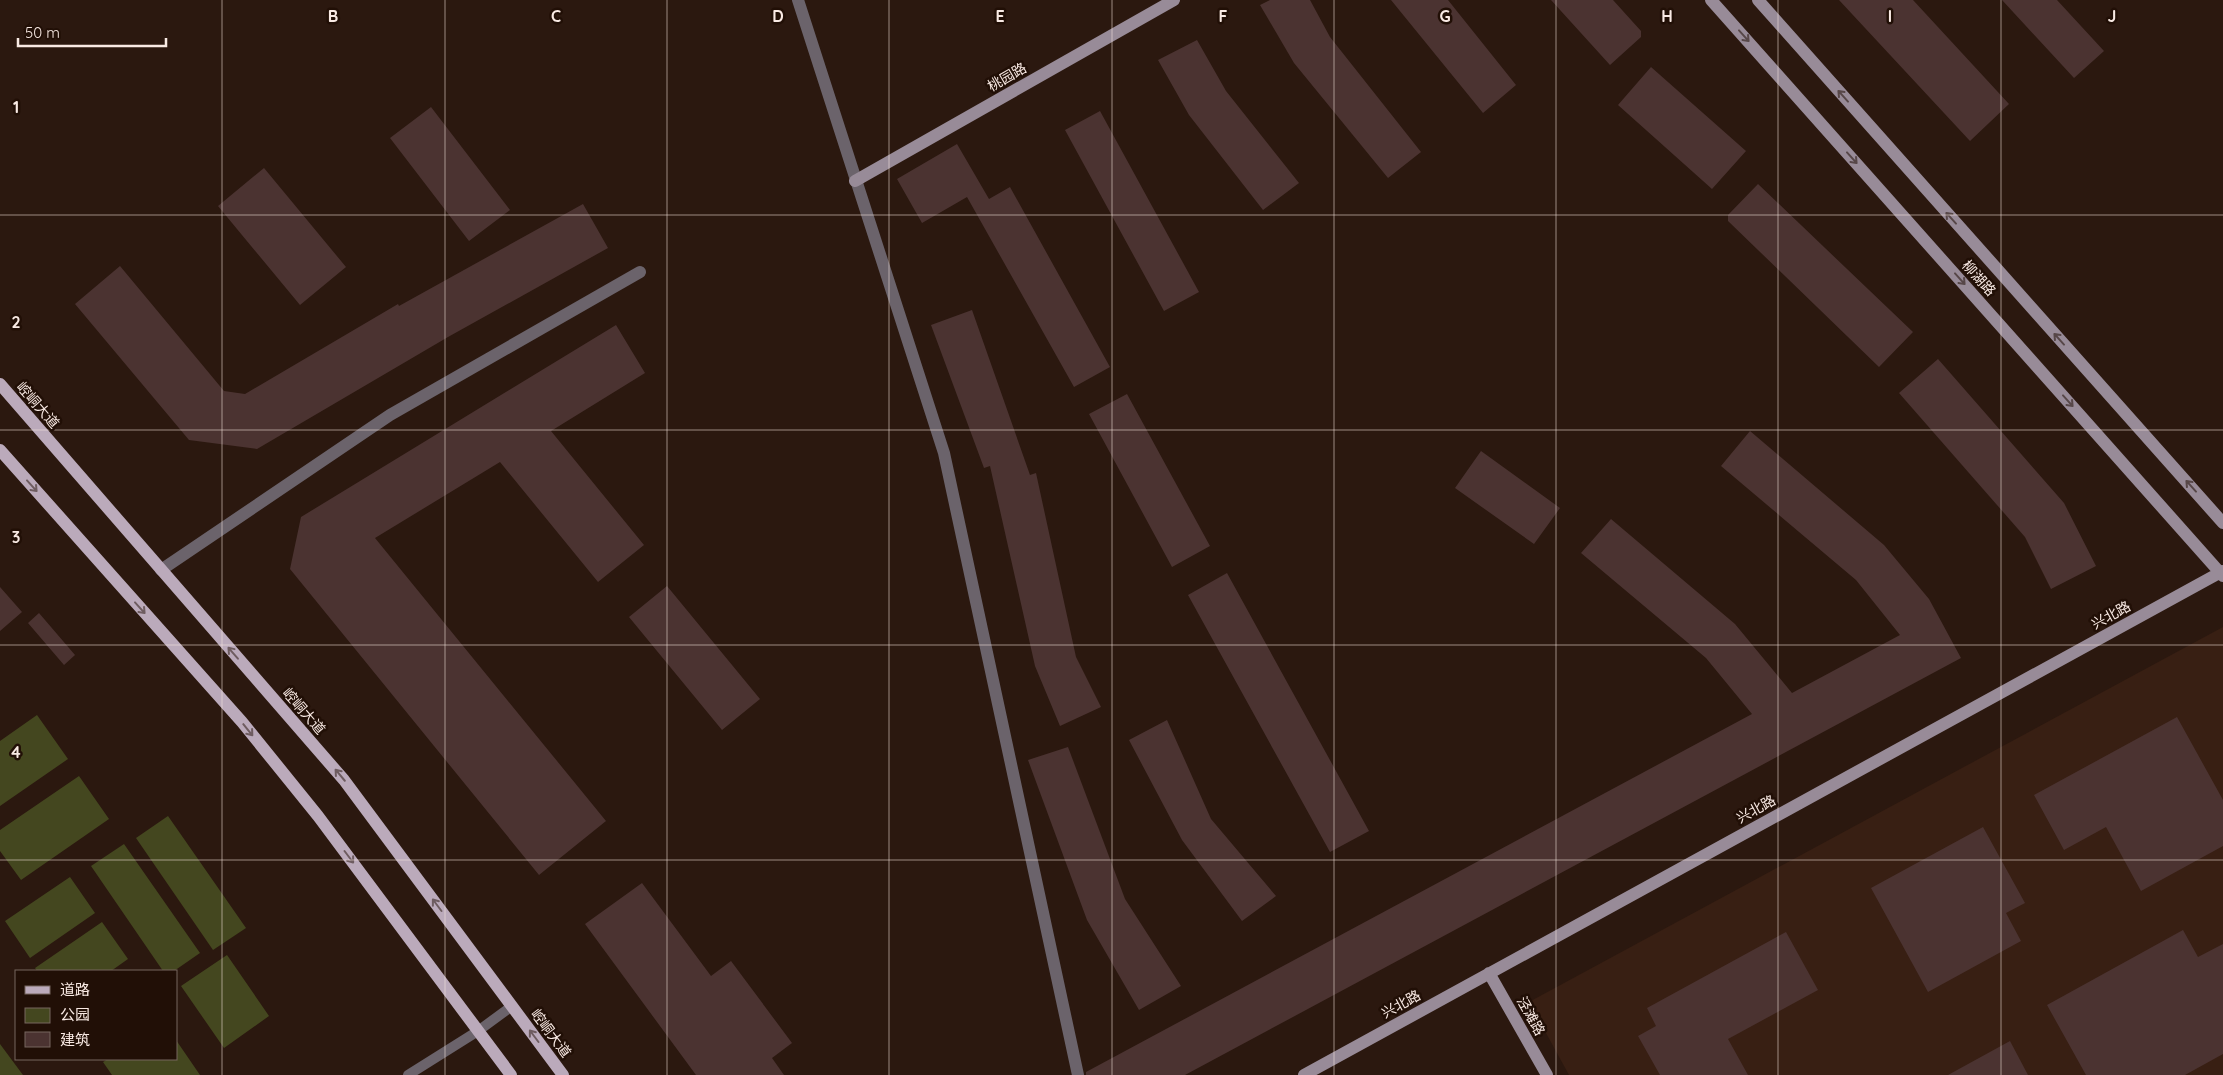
<svg xmlns="http://www.w3.org/2000/svg" width="2223" height="1075" viewBox="0 0 2223 1075" font-family="Quicksand,'Noto Sans SC',sans-serif">
<rect width="100%" height="100%" fill="#2b180f"/>
<path fill="#381f13" d="M2223 627V1075H1569L1529 1002Z"/>
<path fill="#44471f" d="M37 715 68 759 0 806V741Z
M79 776 109 819 21 880 0 851V830Z
M168 816 246 928 213 950 136 838Z
M124 844 200 953 174 971H163L91 866Z
M70 877 95 913 30 958 5 921Z
M102 922 128 959 111 971H37L35 968Z
M227 955 269 1016 224 1048 181 986Z
M176 1040 200 1075H112L103 1062 108 1059H176Z
M0 1044 23 1075H0Z"/>
<path fill="#4b3331" d="M1270 0H1310L1330 37 1421 152 1388 178 1294 63 1260 5Z
M1391 0H1448L1516 85 1483 113Z
M1551 0H1613L1641 31V37L1610 65Z
M1839 0H1913L2009 104 1970 141Z
M2002 0H2057L2104 51 2074 78Z
M1197 40 1226 91 1299 183 1263 210 1189 115 1158 60Z
M1651 67 1746 151 1712 189 1618 105Z
M431 107 510 210 469 241 390 138Z
M1100 111 1199 292 1164 311 1065 130Z
M957 144 989 199 1010 187 1110 367 1074 387 967 197 922 223 897 179Z
M264 168 346 267 300 305 218 206Z
M1758 184 1913 332 1879 367 1728 221V215Z
M583 204 608 248 448 337 257 449 189 440 75 304 120 266 224 391 245 394 398 304 399 306Z
M972 310 1030 475 1036 473 1076 657 1101 707 1060 726 1035 666 990 466 984 468 931 325Z
M616 325 645 373 551 431 644 545 598 582 500 462 375 538 606 821 539 875 290 569 301 517Z
M1938 359 2064 503 2096 566 2051 589 2025 537 1899 393Z
M1127 394 1210 546 1172 567 1089 414Z
M1750 431 1884 545 1929 599 1961 658 1185 1075H1086V1072L1752 714 1706 658 1581 553 1611 519 1735 624 1792 693 1900 635 1856 580 1721 466Z
M1481 451 1560 508 1534 544 1455 488Z
M1227 573 1369 831 1330 852 1188 595Z
M667 586 760 699 722 730 629 617Z
M0 587 22 612 0 631Z
M39 613 75 655 64 665 28 623Z
M2177 717 2223 800V846L2141 891 2106 827 2064 850 2034 795Z
M1167 720 1211 819 1276 896 1242 921 1182 840 1129 740Z
M1068 747 1125 899 1181 986 1139 1010 1087 920 1028 760Z
M1983 827 2025 903 2006 913 2021 941 1928 992 1871 888Z
M642 883 711 976 731 961 792 1043 772 1058 784 1075H696L585 924Z
M2183 930 2198 957 2223 944V1054L2185 1075H2086L2047 1005Z
M1786 932 1818 990 1728 1039 1748 1075H1660L1638 1036 1656 1026 1647 1008Z
M2010 1041 2028 1075H1948Z"/>
<g fill="none" stroke-linecap="round" stroke-linejoin="round">
<path stroke="#6b636b" stroke-width="10" d="M408 1075 478 1031 512 1006"/>
<path stroke="#6b636b" stroke-width="12" d="M798 0 944 453 1078 1075
M161 570 390 415 640 272"/>
<path stroke="#988b98" stroke-width="12" d="M1711 0 2223 576
M1758 0 2223 523
M855 181 1174 0
M1489 973 1547 1075
M1304 1075 2223 571"/>
<path stroke="#bab" stroke-width="12" d="M0 384 344 780 563 1075
M0 450 242 722 318 816 511 1075"/>
</g>
<defs><path id="oneway-shaft" d="M-6 0H5M1.5-3L5.5 0L1.5 3" fill="none" stroke-width="1.6" stroke-linecap="round" stroke-linejoin="round" transform="scale(1.25)"/></defs>
<g stroke="#574748">
<use href="#oneway-shaft" transform="translate(1744 36) rotate(48)"/>
<use href="#oneway-shaft" transform="translate(1843 96) rotate(-132)"/>
<use href="#oneway-shaft" transform="translate(1852 158) rotate(48)"/>
<use href="#oneway-shaft" transform="translate(1951 218) rotate(-132)"/>
<use href="#oneway-shaft" transform="translate(1960 279) rotate(48)"/>
<use href="#oneway-shaft" transform="translate(2059 339) rotate(-132)"/>
<use href="#oneway-shaft" transform="translate(2068 401) rotate(48)"/>
<use href="#oneway-shaft" transform="translate(2191 486) rotate(-132)"/>
</g>
<g stroke="#6e5c60">
<use href="#oneway-shaft" transform="translate(32 486) rotate(48)"/>
<use href="#oneway-shaft" transform="translate(140 608) rotate(48)"/>
<use href="#oneway-shaft" transform="translate(233 653) rotate(-131)"/>
<use href="#oneway-shaft" transform="translate(248 730) rotate(51)"/>
<use href="#oneway-shaft" transform="translate(340 775) rotate(-130)"/>
<use href="#oneway-shaft" transform="translate(349 857) rotate(53)"/>
<use href="#oneway-shaft" transform="translate(437 905) rotate(-127)"/>
<use href="#oneway-shaft" transform="translate(534 1036) rotate(-127)"/>
</g>
<path fill="none" stroke="#f9eae4" stroke-width="1" stroke-opacity="0.55" d="M222 0V1075M445 0V1075M667 0V1075M889 0V1075M1112 0V1075M1334 0V1075M1556 0V1075M1778 0V1075M2001 0V1075M0 215H2223M0 430H2223M0 645H2223M0 860H2223"/>
<g text-anchor="middle" stroke-width="5" stroke-linejoin="round" paint-order="stroke">
<g font-size="14" fill="#f9eae4" stroke="#210f06">
<text transform="translate(1007 77) rotate(-30)" y="5">桃园路</text>
<text transform="translate(1979 278) rotate(48)" y="5">柳湖路</text>
<text transform="translate(38 405) rotate(49)" y="5">崆峒大道</text>
<text transform="translate(2111 615) rotate(-29)" y="5">兴北路</text>
<text transform="translate(304 711) rotate(49)" y="5">崆峒大道</text>
<text transform="translate(1756 809) rotate(-29)" y="5">兴北路</text>
<text transform="translate(1401 1004) rotate(-29)" y="5">兴北路</text>
<text transform="translate(1531 1016) rotate(61)" y="5">泾滩路</text>
<text transform="translate(551 1033) rotate(53)" y="5">崆峒大道</text>
</g>
</g>
<g font-size="16" text-anchor="middle" font-weight="bold" fill="#f9eae4" stroke="#210f06" stroke-width="5" stroke-linejoin="round" paint-order="stroke">
<text x="333" y="22">B</text>
<text x="556" y="22">C</text>
<text x="778" y="22">D</text>
<text x="1000" y="22">E</text>
<text x="1223" y="22">F</text>
<text x="1445" y="22">G</text>
<text x="1667" y="22">H</text>
<text x="1890" y="22">I</text>
<text x="2112" y="22">J</text>
<text x="16" y="113">1</text>
<text x="16" y="328">2</text>
<text x="16" y="543">3</text>
<text x="16" y="758">4</text>
</g>
<rect x="15" y="970" width="162" height="90" fill="#210f06" stroke="#77675f"/>
<rect x="25" y="986" width="25" height="8" fill="#bbaabb" stroke="#77675f"/>
<text x="60" y="995" font-size="15" fill="#f9eae4">道路</text>
<rect x="25" y="1008" width="25" height="15" fill="#44471f" stroke="#77675f"/>
<text x="60" y="1020" font-size="15" fill="#f9eae4">公园</text>
<rect x="25" y="1032" width="25" height="15" fill="#4b3331" stroke="#77675f"/>
<text x="60" y="1045" font-size="15" fill="#f9eae4">建筑</text>
<path d="M18 38v8h148v-8" fill="none" stroke="#f9eae4" stroke-width="2.5"/>
<text x="25" y="38" font-size="15" fill="#f9eae4" stroke="#210f06" stroke-width="4" paint-order="stroke">50 m</text>
</svg>
